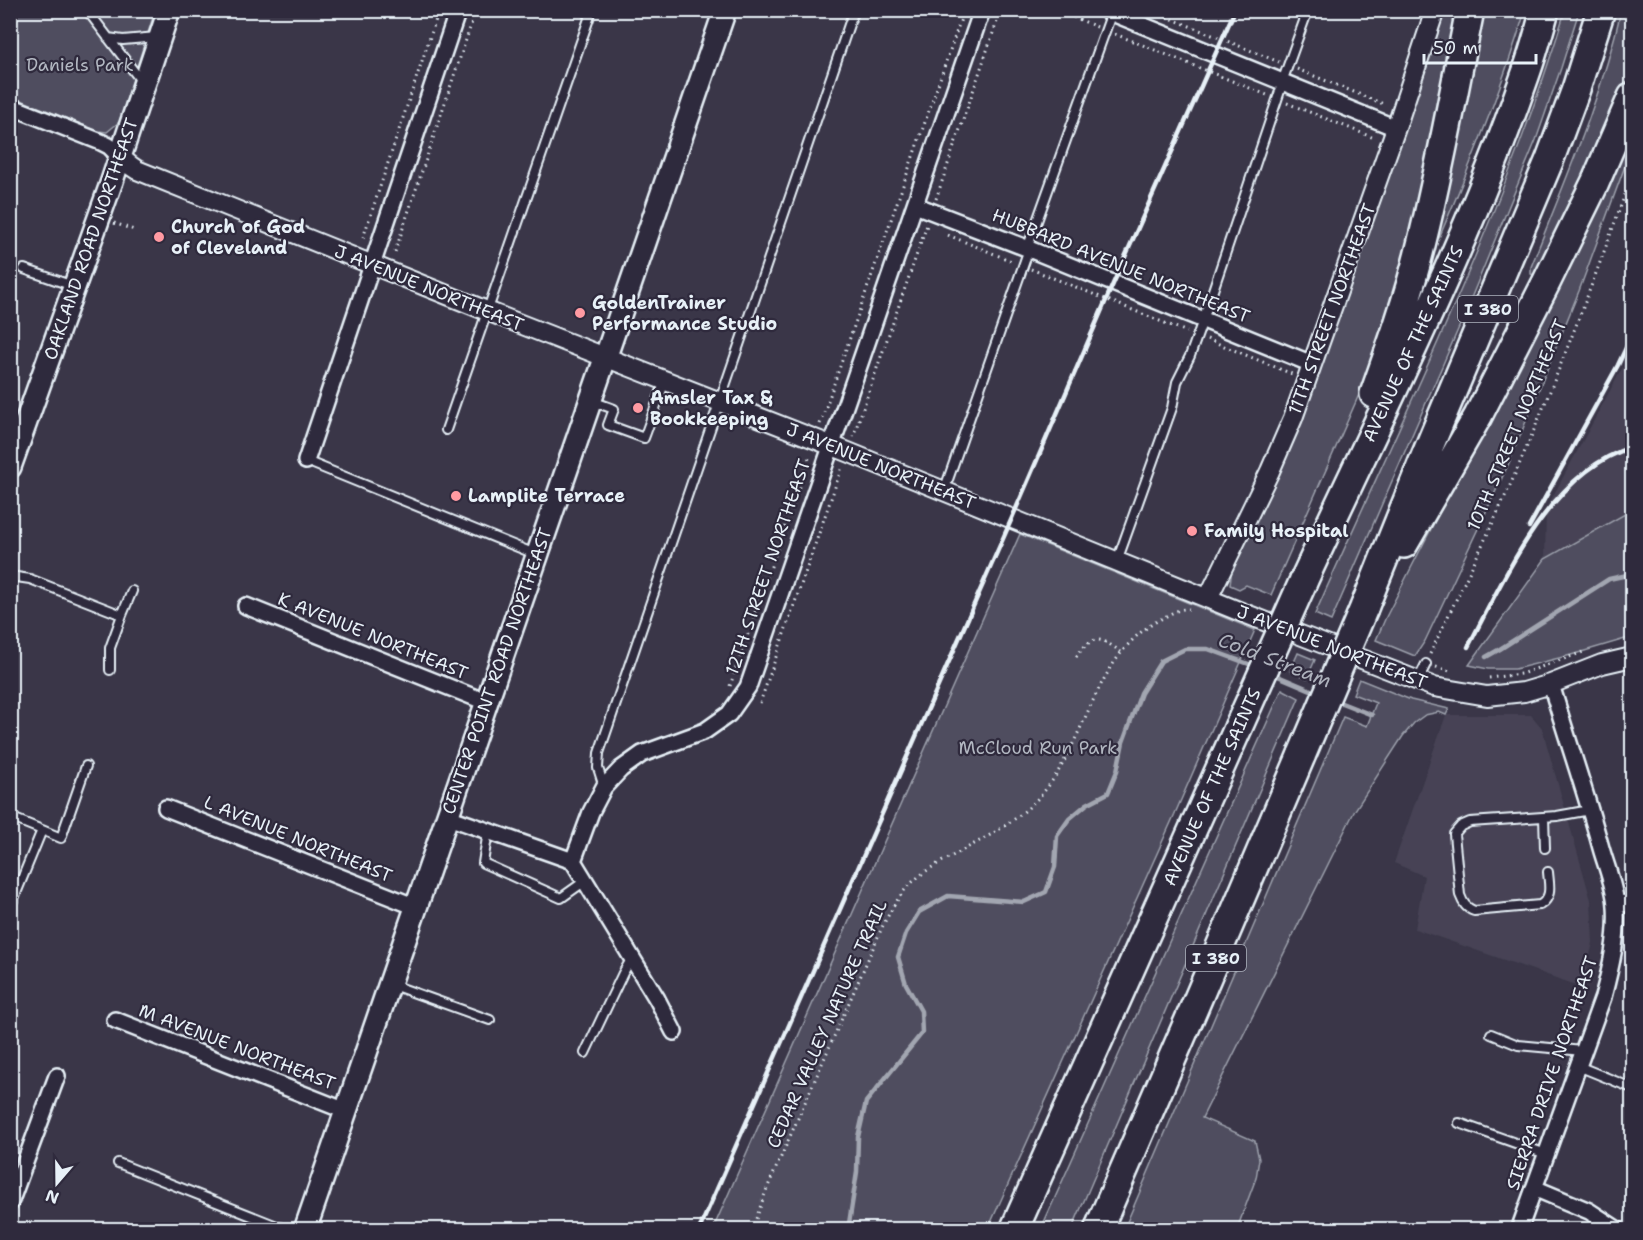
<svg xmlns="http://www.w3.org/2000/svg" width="1643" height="1240" viewBox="0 0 1643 1240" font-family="'Shantell Sans',sans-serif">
<rect width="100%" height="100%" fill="#3a3648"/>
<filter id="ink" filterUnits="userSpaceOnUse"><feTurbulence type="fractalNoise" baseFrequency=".0167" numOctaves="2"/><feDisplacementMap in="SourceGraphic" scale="12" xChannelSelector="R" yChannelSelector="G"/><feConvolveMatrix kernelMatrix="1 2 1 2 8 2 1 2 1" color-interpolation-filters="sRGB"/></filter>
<g filter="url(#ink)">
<path fill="#464354" d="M1632 350V510L1545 559 1546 509Z
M1446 715H1531L1542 728 1591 900 1593 943 1582 987 1415 929 1424 876 1394 863Z"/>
<path fill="#504e5f" stroke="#9ca0ac" stroke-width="1.5" d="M10 11H155L119 122 107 132 98 131 11 96Z
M1444 11H1460L1406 268 1372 365 1271 595 1246 585 1239 589 1230 585 1232 569 1290 449 1315 385Z
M1478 11H1525C1502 88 1471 164 1439 238L1433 236Z
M1565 11H1579L1561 68 1536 140 1460 325 1331 621 1315 614C1403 416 1502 219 1565 11Z
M1621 11H1632V74L1598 154 1537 276 1531 274V267C1564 183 1601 99 1621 11Z
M1632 120V147L1579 291 1509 463 1425 641 1415 656 1376 640 1386 617 1477 439Z
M1632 510V637L1571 655 1515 669H1488L1469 665 1545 559Z
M1020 534 1255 630 1177 809 988 1229H713Z
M1298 653 1315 660 1307 678 1290 671Z
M1359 679 1411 700 1449 709 1446 715 1439 712 1425 715 1414 723 1403 736 1355 810 1202 1118 1255 1141 1259 1159 1256 1178 1237 1229H1124L1343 717 1367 726 1376 703 1353 694Z
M1282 689 1299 698 1072 1229H1041Z"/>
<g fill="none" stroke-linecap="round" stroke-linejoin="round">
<path stroke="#a2a6b1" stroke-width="4.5" d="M1486 657 1500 649 1609 579 1632 574
M1273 674 1318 693
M1334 700 1372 715
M848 1230 857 1172 858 1137 866 1102 922 1033 921 1011 906 984 898 957 906 933 919 912 948 896 1024 902 1046 892 1055 867 1057 836 1069 819 1087 804 1108 793 1117 771 1123 742 1141 693 1161 661 1185 649H1208L1257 667"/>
<g stroke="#e8f1f8" stroke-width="12">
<path id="service" d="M87 10 142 82
M108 38 123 40 157 37
M1282 82 1308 10
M1027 249 1112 12
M24 269 73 286
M592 401 614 409 608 425 644 438 665 381
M446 430 592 10
M306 461 535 554
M944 491 1029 249
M1117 561 1172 408 1177 382 1190 356 1203 320 1283 82
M10 576 30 579 122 615 132 591
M110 670V648L122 615
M1418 680 1426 664
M604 787 598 768 599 753 854 10
M10 817 42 830 10 908
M1544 817 1545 848
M42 830 61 838 86 766
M488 831 483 863 561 898 585 881
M1548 872C1549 885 1553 897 1540 905L1474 911C1466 908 1463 903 1460 895L1454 834 1461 826 1470 822 1557 816 1590 810
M390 984 490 1020
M1491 1034 1518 1045 1583 1051
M585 1053 623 973 632 958
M1578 1066 1632 1088
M1459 1123 1546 1154
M118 1163 287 1230
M309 1224 324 1230"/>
</g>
<g stroke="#e8f1f8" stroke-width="20">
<path id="minor" d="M1105 10 1396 128
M10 106 101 142 109 146 120 157
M915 205 1029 249 1312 364
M306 461 458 10
M246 606 486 702
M166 808 416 907
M448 817 573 861 657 999 674 1032
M573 861 591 812 604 787 621 769 642 754 705 731 729 714 748 687 982 10
M1616 904 1632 903
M115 1020 346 1111
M1534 1188 1589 1211 1618 1230
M10 1203 57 1076
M1519 1230 1603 997C1611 967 1618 937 1616 906 1615 887 1606 866 1601 848 1586 793 1567 739 1551 684"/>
</g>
<g stroke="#e8f1f8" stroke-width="22">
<path id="tertiary" d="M120 157 131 166 137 170 487 311 848 452 1236 610 1434 687 1487 696 1524 692 1551 684 1602 664 1632 657
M1208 598 1270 471 1293 418 1396 128 1435 10"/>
</g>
<g stroke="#e8f1f8" stroke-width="26">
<path id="secondary" d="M10 467 112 181 169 10
M305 1230 725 10"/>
</g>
<g stroke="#e8f1f8" stroke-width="32">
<path id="motorway" d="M1374 394C1391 346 1408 298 1420 249 1440 170 1454 90 1470 10
M1404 544 1478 416 1546 283 1595 183 1632 97
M1303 582C1380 415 1465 250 1525 76 1533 54 1539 32 1545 10
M1364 608 1424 459 1550 159 1576 89 1601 10
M1014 1230 1238 728
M1098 1230 1194 1008 1302 754"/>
</g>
<path stroke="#e8f1f8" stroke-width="3" stroke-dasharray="1.5 4.5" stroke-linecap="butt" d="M1057 10 1097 27
M1150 10 1279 62
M1115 34 1267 95
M1297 69 1386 105
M1287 103 1374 138
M936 199 1001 10
M114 223 134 230
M948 235 1014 262
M363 238 439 10
M395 252 476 10
M1031 269 1187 332
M1207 339 1292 374
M820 424 964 10
M853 437 927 225
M17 489 21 491
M1430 654C1457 597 1486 539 1512 481 1556 381 1595 278 1632 175
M1076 657C1093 634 1099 636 1121 652
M1436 667 1453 672
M1489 678 1521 674 1586 651
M730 686 747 636 752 626 754 615 810 455
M760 703 842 467
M752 1230 766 1191 884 923C893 907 901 891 916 879 927 869 941 862 954 855 992 834 1026 818 1052 781 1088 729 1099 653 1159 620 1169 615 1178 608 1189 609"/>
<use href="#service" stroke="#2f2a3d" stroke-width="8"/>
<use href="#minor" stroke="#2f2a3d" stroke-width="15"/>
<use href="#tertiary" stroke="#2f2a3d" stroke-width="18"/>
<use href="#secondary" stroke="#2f2a3d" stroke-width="21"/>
<use href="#motorway" stroke="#2f2a3d" stroke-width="27"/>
<path stroke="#e8f1f8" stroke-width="4.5" d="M1529 527 1618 365 1632 335
M1468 647C1505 577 1550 472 1632 447
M699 1230 1012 518 1113 284 1235 10"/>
<g stroke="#e8f1f8" stroke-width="32" stroke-linecap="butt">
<path id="motorway-bridge" d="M1238 728 1303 582
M1302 754 1364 608"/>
</g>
<use href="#motorway-bridge" stroke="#2f2a3d" stroke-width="27"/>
</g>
</g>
<g fill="#ff9aa2" stroke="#2f2a3d" stroke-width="2">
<circle cx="159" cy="237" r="6"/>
<circle cx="580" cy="313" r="6"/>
<circle cx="638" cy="408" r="6"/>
<circle cx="456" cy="496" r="6"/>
<circle cx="1192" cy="531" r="6"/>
</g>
<g text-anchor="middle" stroke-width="4.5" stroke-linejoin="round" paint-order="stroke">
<g fill="#2f2a3d" stroke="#b0b5c0" stroke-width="1.5">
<rect x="1458" y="296" width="60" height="26" rx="4.5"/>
<rect x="1186" y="945" width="60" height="26" rx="4.5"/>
</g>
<g font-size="16" font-weight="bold" fill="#e8f1f8">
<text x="1488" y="315">I 380</text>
<text x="1216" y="964">I 380</text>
</g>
<g font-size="18" fill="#b3b8c2" stroke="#2f2a3d">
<text x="80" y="71">Daniels Park</text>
<text x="1038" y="754">McCloud Run Park</text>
</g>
<g font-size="18" font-weight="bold" fill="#e8f1f8" stroke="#2f2a3d" text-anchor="start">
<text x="171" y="233">Church of God<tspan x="171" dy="21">of Cleveland</tspan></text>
<text x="592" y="309">GoldenTrainer<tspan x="592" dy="21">Performance Studio</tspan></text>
<text x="650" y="404">Amsler Tax &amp;<tspan x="650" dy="21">Bookkeeping</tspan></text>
<text x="468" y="502">Lamplite Terrace</text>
<text x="1204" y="537">Family Hospital</text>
</g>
<g font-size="18" fill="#e8f1f8" stroke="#2f2a3d">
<text transform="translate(91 239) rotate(-71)" y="6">OAKLAND ROAD NORTHEAST</text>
<text transform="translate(1121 266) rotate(22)" y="6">HUBBARD AVENUE NORTHEAST</text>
<text transform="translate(429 288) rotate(22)" y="6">J AVENUE NORTHEAST</text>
<text transform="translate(1332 309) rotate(-70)" y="6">11TH STREET NORTHEAST</text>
<text transform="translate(1413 344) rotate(-65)" y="6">AVENUE OF THE SAINTS</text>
<text transform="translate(1517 425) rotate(-67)" y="6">10TH STREET NORTHEAST</text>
<text transform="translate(881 466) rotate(22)" y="6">J AVENUE NORTHEAST</text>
<text transform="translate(768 567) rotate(-71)" y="6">12TH STREET NORTHEAST</text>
<text transform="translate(373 636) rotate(22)" y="6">K AVENUE NORTHEAST</text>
<text transform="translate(1332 647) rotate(21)" y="6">J AVENUE NORTHEAST</text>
<text transform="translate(497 671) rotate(-71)" y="6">CENTER POINT ROAD NORTHEAST</text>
<text transform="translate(1212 787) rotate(-66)" y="6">AVENUE OF THE SAINTS</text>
<text transform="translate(298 839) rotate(22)" y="6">L AVENUE NORTHEAST</text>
<text transform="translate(827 1024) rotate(-66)" y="6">CEDAR VALLEY NATURE TRAIL</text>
<text transform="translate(237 1047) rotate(21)" y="6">M AVENUE NORTHEAST</text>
<text transform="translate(1552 1073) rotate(-71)" y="6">SIERRA DRIVE NORTHEAST</text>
</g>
<g font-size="20" font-style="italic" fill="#aeb2bd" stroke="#2f2a3d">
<text transform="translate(1275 660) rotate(21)" y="7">Cold Stream</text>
</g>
</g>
<rect width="1643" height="1240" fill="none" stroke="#2f2a3d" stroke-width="36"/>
<rect x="18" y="18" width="1607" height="1204" fill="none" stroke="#e8f1f8" stroke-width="2" filter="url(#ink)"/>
<g transform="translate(57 1183) rotate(200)" stroke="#2f2a3d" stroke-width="4.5" paint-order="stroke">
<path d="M0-4.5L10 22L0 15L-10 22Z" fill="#e8f1f8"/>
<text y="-9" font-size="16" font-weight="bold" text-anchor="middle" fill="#e8f1f8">N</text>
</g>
<path d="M1424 54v9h112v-9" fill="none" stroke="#e8f1f8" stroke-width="3"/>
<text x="1433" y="54" font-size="18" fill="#e8f1f8" stroke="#2f2a3d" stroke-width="4.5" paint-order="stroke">50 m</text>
</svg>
